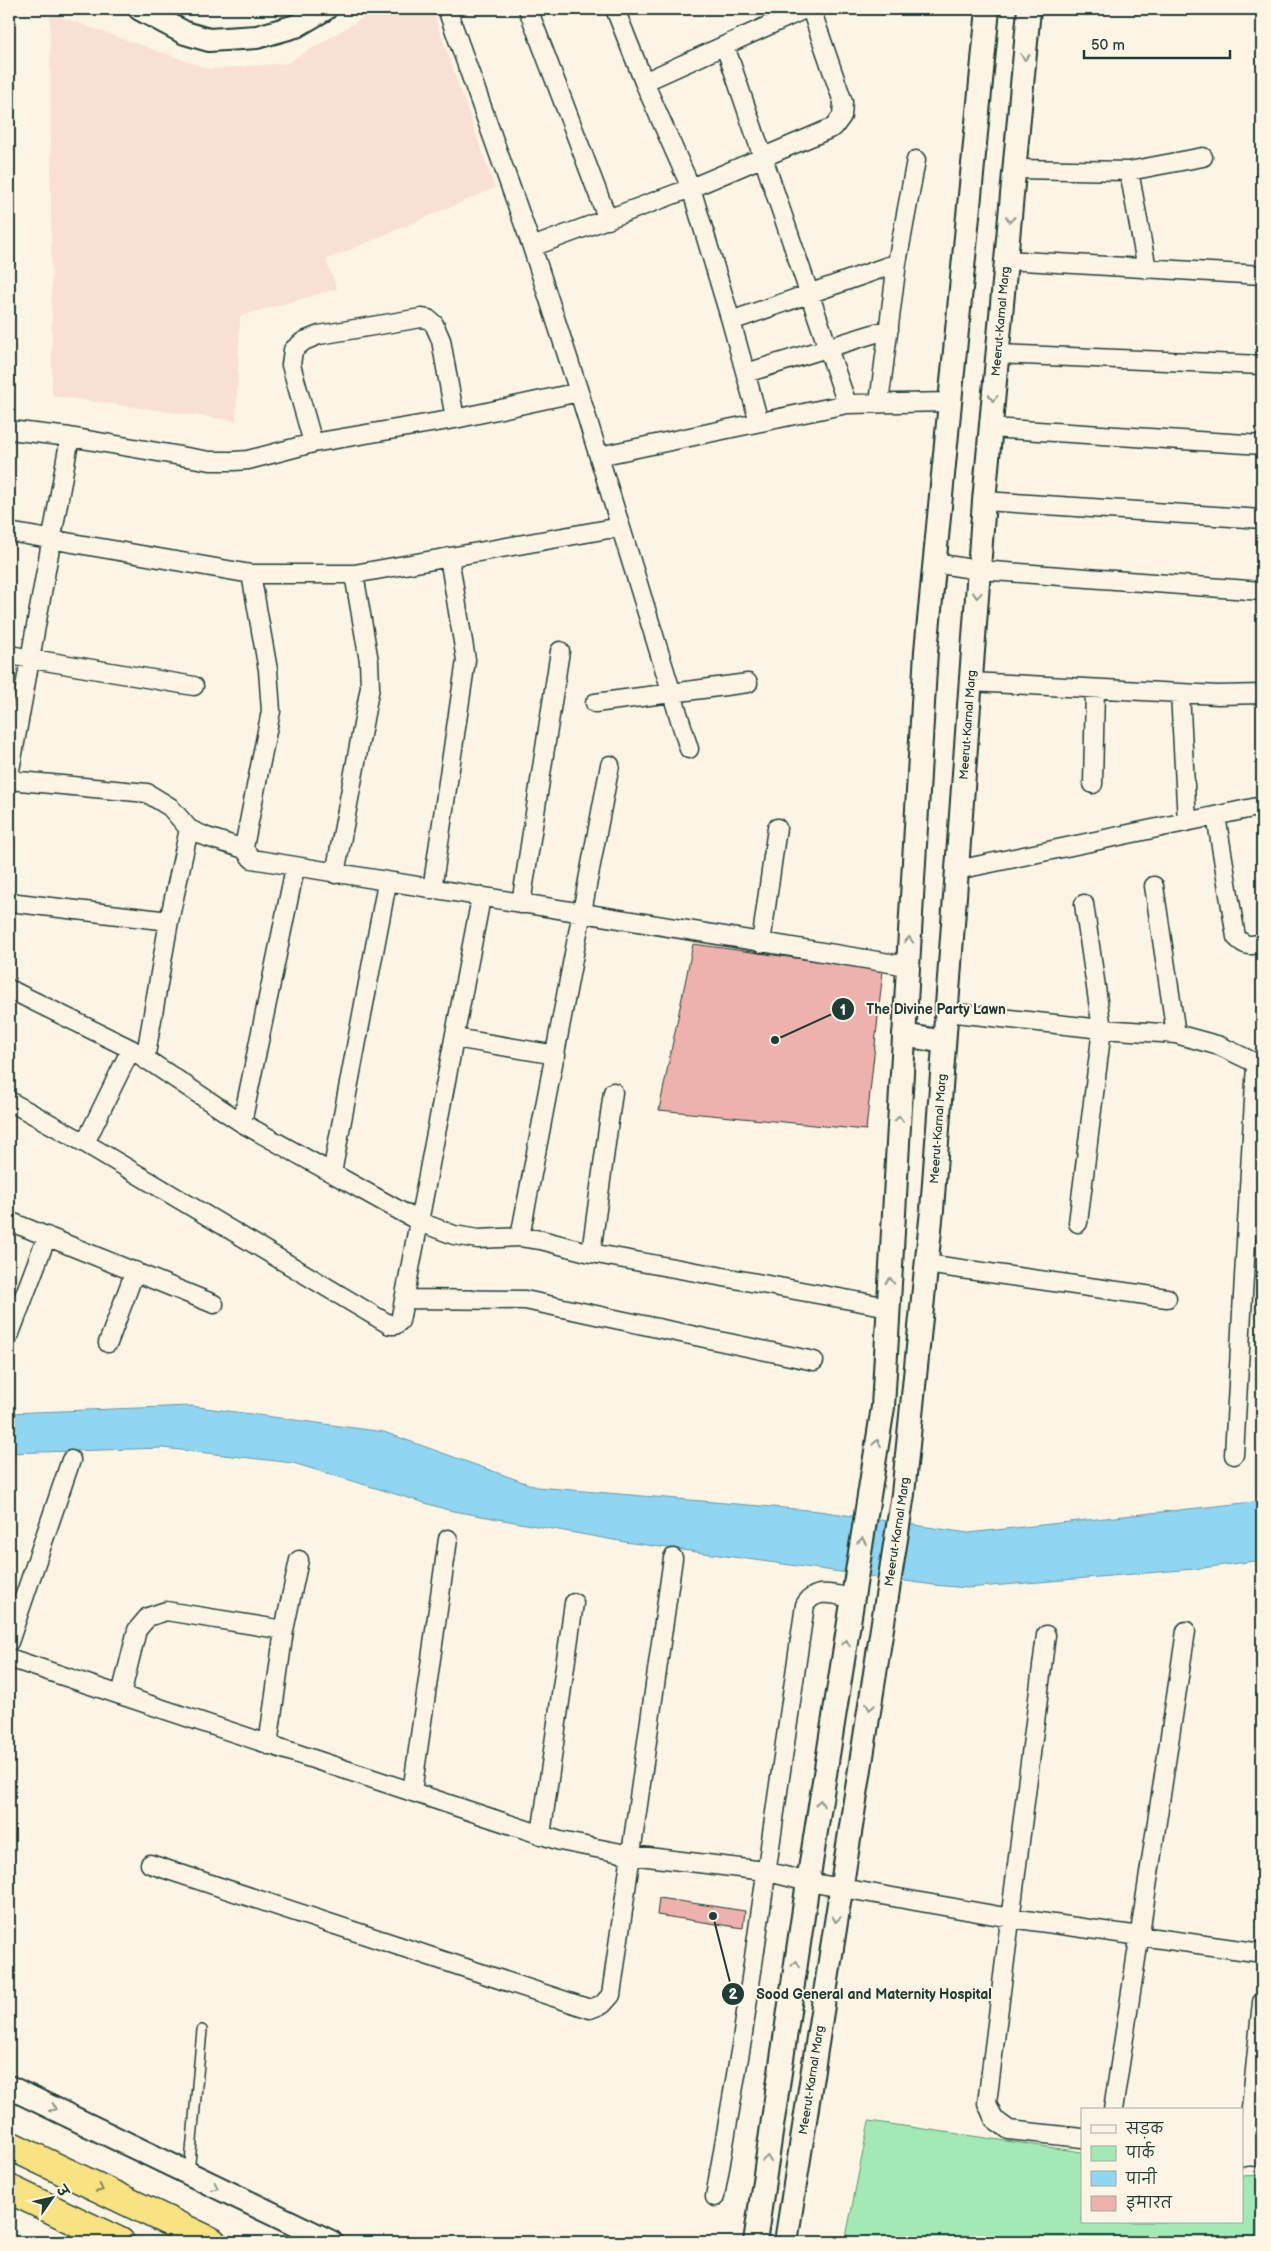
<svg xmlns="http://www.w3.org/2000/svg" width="1271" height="2251" viewBox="0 0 1271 2251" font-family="'Balsamiq Sans','Playpen Sans Deva',sans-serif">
<rect width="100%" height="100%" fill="#fcf5e5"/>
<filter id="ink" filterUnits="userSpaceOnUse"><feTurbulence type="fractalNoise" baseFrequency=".02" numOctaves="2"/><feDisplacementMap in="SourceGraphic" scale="10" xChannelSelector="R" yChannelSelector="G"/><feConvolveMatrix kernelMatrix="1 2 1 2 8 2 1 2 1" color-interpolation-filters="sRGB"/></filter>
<g filter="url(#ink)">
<path fill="#f8e1d4" d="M378 9H432L495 188 326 260 337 289 240 316 236 421 52 396 50 13 209 69 287 63Z"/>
<path fill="#a3e9b5" stroke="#619374" d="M869 2121 1082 2152V2222H1242V2176L1262 2175V2242H845Z"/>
<path fill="#90d6f2" stroke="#6399a6" d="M191 1406 384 1432 537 1487 819 1511 968 1533 1262 1501V1560L1194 1569 967 1588 934 1585 625 1542 448 1510 293 1463 163 1448 9 1453V1413Z"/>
<path fill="#eeb2ae" stroke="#1f3d34" d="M693 944 883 970 866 1130 659 1110Z
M659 1898 745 1911 743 1928 657 1915Z"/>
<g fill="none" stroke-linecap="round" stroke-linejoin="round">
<g stroke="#1f3d34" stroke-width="12">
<path id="service" d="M189 2174 202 2030"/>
</g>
<g stroke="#1f3d34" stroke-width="21">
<path id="minor" d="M447 9 532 247 579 392 689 749
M528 9 608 220
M615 9 644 82 805 9
M725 46 847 404
M644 82 691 188 731 321
M1015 169 1129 171 1203 157
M1129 171 1147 269
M532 247 691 188 834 127 842 116 843 102 811 9
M1006 260 1262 275
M997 354 1262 365
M746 373 889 329
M879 403 897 263 916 160
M759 422 731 321 897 263
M990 428 1262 445
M9 430 70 437 210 461H234L248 460 313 443 455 419 579 392
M313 443 291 365 293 350 304 341 319 335 421 318 428 319 434 324 441 340 455 419
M599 456 847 404 950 402
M984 501 1262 519
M9 532 251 574H354L620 527
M934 563 979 570 1262 591
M251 574 268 670 271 711 245 842 244 849 252 859 908 966
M9 655 194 686
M970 682 1218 695 1262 694
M1180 693 1187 822
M595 703 748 683
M9 776 70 437
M9 780 147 793 170 807 189 829 207 837 244 849
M1093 784 1095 689
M1216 816 1236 937C1245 947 1251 946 1262 943
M957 870 1262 806
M335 874 370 687 369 661 354 574
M1154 886 1176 1034
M432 890 466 660 449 557
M9 902 169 921
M521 904 560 651
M761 943 777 828
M9 989 131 1049 242 1123 420 1222 454 1235 478 1239 520 1237 541 1240 591 1253 889 1307
M946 1012 1102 1029 1176 1034 1220 1046 1262 1066
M455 1038 556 1055
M145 1060 169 921 189 829
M9 1101 85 1143 390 1325H395L400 1321 481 898
M242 1123 295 868
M85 1143 131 1049
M332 1173 387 883
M9 1221 214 1304
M1078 1223 1102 1029 1084 904
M520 1237 610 765
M591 1253 613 1092
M926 1264 1167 1298
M404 1299 525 1300 814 1361
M9 1336 47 1236
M108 1343 135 1271
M1234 1455 1256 1064
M1046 1635 987 2103 994 2119 1009 2130 1082 2138
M9 1642 71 1460
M9 1658 560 1841 631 1855 765 1871 808 1882 1011 1918 1262 1953
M121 1695 137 1630 148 1617 166 1611 284 1630
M268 1745 284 1630 299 1560
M412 1792 448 1539
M541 1835 574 1603
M150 1864 590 2009 603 2004 611 1995 673 1558
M1113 2110 1186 1631
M1242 2156 1262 2157
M1246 2157 1262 2002
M715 2197 742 2040 805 1605C816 1587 835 1595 852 1598"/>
</g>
<g stroke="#1f3d34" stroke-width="26">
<g id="tertiary">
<path d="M140 9 185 33 209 40 257 37 296 26 325 9"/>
<path d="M904 1035 944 1042"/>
<path d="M9 2087 331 2242"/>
<path d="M755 2242 808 1882 883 1407 926 651 988 9"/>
<path id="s1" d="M786 2242 903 1494 932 1210 984 501 1029 9"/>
</g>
</g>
<g stroke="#1f3d34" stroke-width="31">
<path id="motorway" d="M9 2145 212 2242
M9 2189 120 2242"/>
</g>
<use href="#service" stroke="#fcf5e5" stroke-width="9"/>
<use href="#minor" stroke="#fcf5e5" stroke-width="18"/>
<use href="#tertiary" stroke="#fcf5e5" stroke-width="22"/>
<use href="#motorway" stroke="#f8e281" stroke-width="28"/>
</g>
<defs><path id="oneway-chevron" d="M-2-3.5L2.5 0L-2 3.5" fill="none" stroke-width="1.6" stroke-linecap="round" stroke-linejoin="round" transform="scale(1.25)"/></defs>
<g stroke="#8e998c">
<use href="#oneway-chevron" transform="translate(1025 57) rotate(95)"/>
<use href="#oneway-chevron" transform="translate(1010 219) rotate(96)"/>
<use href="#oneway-chevron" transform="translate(993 398) rotate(95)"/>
<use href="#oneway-chevron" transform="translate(977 595) rotate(94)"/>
<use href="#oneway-chevron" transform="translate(909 940) rotate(-87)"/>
<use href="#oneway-chevron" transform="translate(899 1119) rotate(-87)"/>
<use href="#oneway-chevron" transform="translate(890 1281) rotate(-87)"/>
<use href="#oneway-chevron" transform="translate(877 1443) rotate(-81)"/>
<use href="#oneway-chevron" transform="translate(862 1541) rotate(-81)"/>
<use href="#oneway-chevron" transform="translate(846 1643) rotate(-81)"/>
<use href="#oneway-chevron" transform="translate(870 1707) rotate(99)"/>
<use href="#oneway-chevron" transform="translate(820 1803) rotate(-81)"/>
<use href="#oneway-chevron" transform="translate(836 1919) rotate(99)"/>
<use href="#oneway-chevron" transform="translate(796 1964) rotate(-81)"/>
<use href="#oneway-chevron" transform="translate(53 2108) rotate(26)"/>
<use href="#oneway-chevron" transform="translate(767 2159) rotate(-82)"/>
<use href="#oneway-chevron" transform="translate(215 2187) rotate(26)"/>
</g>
<use stroke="#818757" href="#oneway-chevron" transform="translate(100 2189) rotate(26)"/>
</g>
<g text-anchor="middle" stroke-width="4" stroke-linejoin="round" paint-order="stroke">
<g font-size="12" fill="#1f3d34" stroke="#fcf5e5">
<text dy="4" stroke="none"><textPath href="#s1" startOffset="1934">Meerut-Karnal Marg</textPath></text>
<text dy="4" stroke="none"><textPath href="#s1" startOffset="1529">Meerut-Karnal Marg</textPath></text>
<text dy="4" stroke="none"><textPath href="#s1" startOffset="1124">Meerut-Karnal Marg</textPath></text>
<text dy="4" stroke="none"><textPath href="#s1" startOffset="719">Meerut-Karnal Marg</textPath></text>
<text dy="4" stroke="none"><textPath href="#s1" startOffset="164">Meerut-Karnal Marg</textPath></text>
</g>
</g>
<path fill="none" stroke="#1f3d34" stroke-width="2" d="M775 1040L843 1009M713 1916L733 1994"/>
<g fill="#1f3d34" stroke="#fcf5e5" stroke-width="2">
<circle cx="775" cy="1040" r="5"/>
<circle cx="713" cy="1916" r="5"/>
<circle cx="843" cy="1009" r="12"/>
<circle cx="733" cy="1994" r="12"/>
</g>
<g font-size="15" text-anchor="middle" font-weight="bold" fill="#fff">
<text x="843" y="1015">1</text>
<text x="733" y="1999">2</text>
</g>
<g font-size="14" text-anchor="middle" font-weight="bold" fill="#1f3d34" stroke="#fcf5e5" stroke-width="4" stroke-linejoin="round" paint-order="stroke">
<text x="936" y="1014">The Divine Party Lawn</text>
<text x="874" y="1999">Sood General and Maternity Hospital</text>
</g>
<rect width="1271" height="2251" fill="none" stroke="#fcf5e5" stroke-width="30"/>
<rect x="15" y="15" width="1241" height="2221" fill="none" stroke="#1f3d34" stroke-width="2" filter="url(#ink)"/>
<rect x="1081" y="2108" width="162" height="115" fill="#fcf5e5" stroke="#a4ab9e"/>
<rect x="1091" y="2125" width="25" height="8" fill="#fcf5e5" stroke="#a4ab9e"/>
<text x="1126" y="2134" font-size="15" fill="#1f3d34">सड़क</text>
<rect x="1091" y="2146" width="25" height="15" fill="#a3e9b5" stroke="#a4ab9e"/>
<text x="1126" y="2158" font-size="15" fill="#1f3d34">पार्क</text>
<rect x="1091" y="2171" width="25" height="15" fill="#90d6f2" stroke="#a4ab9e"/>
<text x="1126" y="2184" font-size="15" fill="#1f3d34">पानी</text>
<rect x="1091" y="2196" width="25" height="15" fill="#eeb2ae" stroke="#a4ab9e"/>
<text x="1126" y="2208" font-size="15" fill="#1f3d34">इमारत</text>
<g transform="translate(52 2198) rotate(56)" stroke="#fcf5e5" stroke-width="4" paint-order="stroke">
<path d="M0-4L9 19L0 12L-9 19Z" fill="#1f3d34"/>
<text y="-8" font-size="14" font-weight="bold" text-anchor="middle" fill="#1f3d34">उ</text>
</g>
<path d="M1084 50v8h146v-8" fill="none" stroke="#1f3d34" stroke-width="2.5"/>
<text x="1091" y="50" font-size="15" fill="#1f3d34" stroke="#fcf5e5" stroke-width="4" paint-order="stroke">50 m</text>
</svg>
